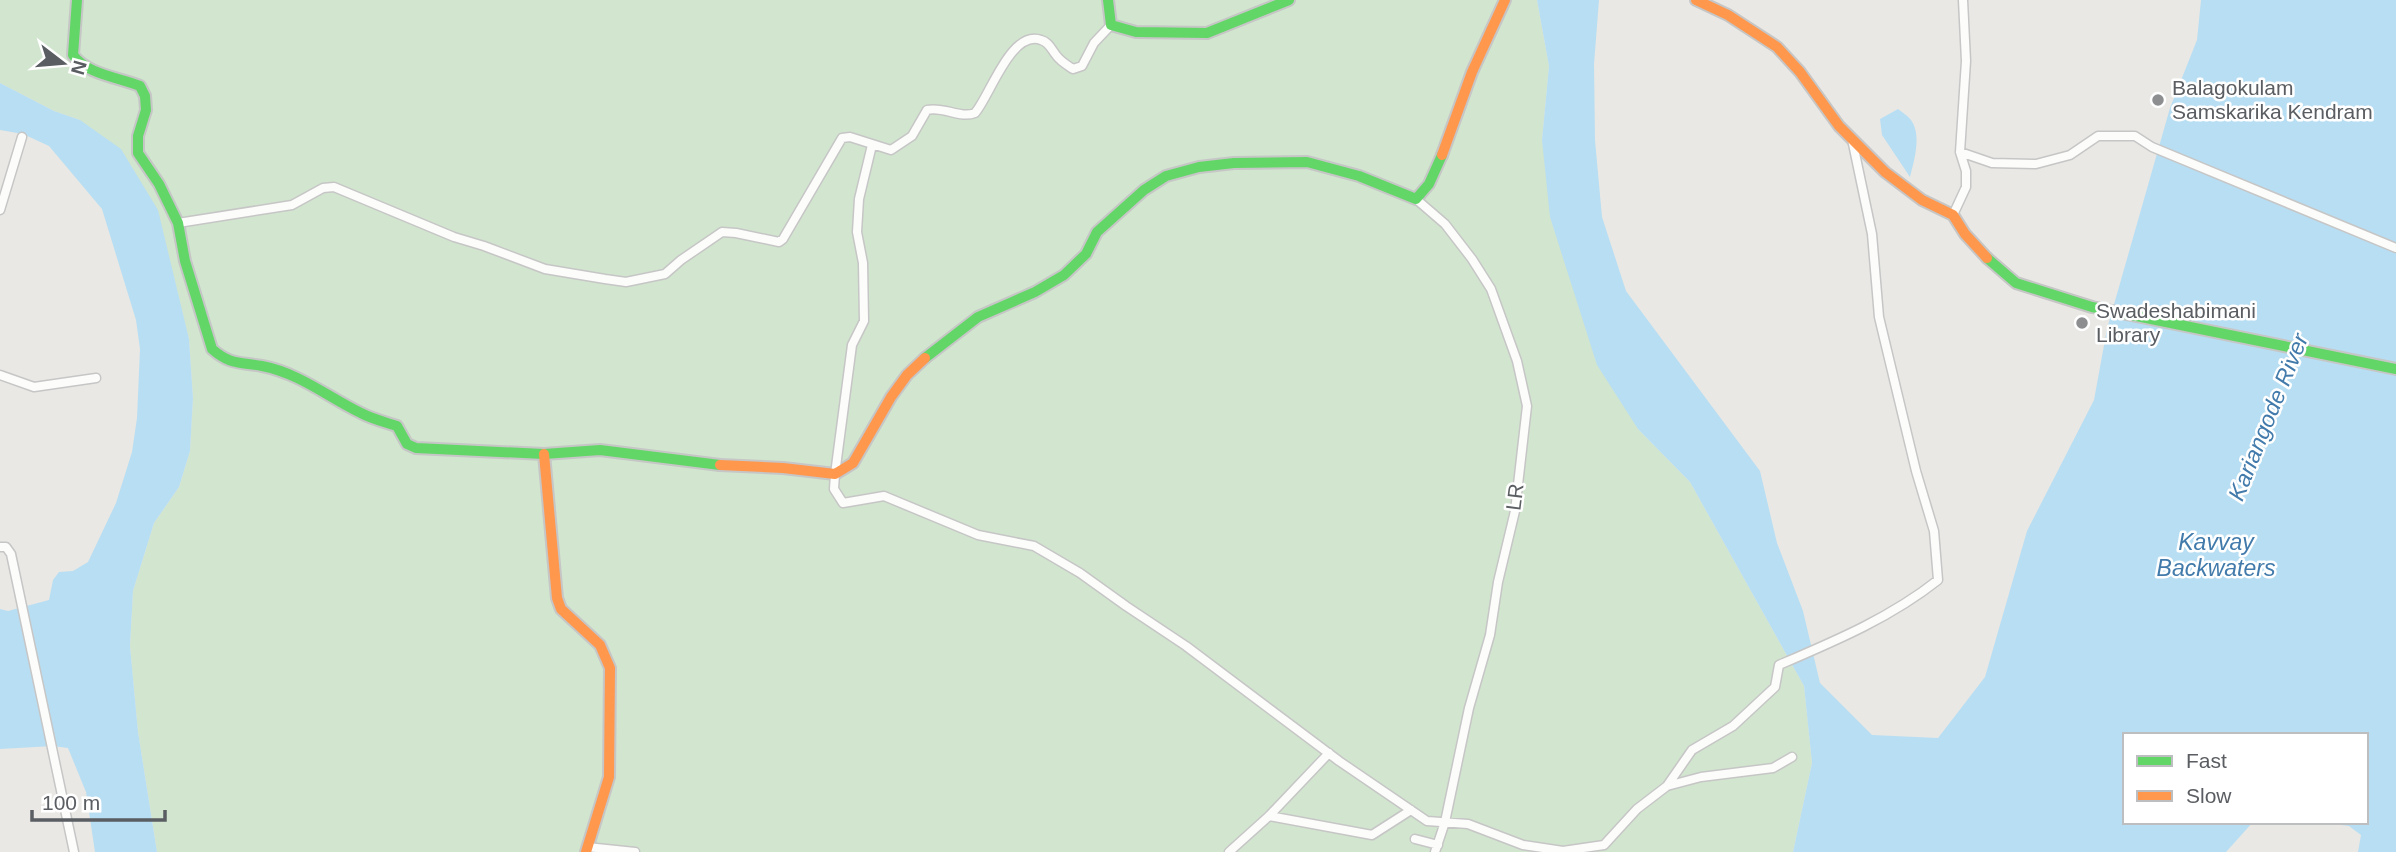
<svg xmlns="http://www.w3.org/2000/svg" width="2396" height="852" viewBox="0 0 2396 852" font-family="Arial,sans-serif">
<rect width="100%" height="100%" fill="#e9e8e4"/>
<path fill="#d2e5cf" d="M0 0H1537L1549 66 1542 140 1638 429 1690 482 1804 686 1812 763 1793 852H157L138 732 130 646 133 591 154 523 179 487 190 451 193 398 189 339 179 302 80 120 54 111 0 83Z"/>
<path fill="#b8def3" d="M1537 0H1599L1594 64 1595 140 1602 217 1626 291 1760 471 1777 543 1803 611 1820 683 1872 735 1938 738 1985 677 2027 531 2094 400 2107 329 2170 108 2197 40 2201 0H2396V852H2358L2361 835 2349 826 2333 824 2332 822H2366V735H2125V822H2253L2226 852H1793L1812 763 1804 686 1690 482 1638 429 1597 365 1550 217 1542 140 1549 66Z
M0 83 54 111 80 120 121 149 158 210 189 339 193 398 190 451 179 487 154 523 133 591 130 646 138 732 157 852H95L86 792 68 748 53 746 0 749V609L8 611 49 600 53 580 59 572 73 571 88 562 116 503 132 452 137 418 140 349 136 320 102 209 49 146 23 134 0 130Z
M1898 109C1902 112 1908 116 1911 120 1922 135 1914 161 1910 177L1882 135 1880 119Z"/>
<g fill="none" stroke-linecap="round" stroke-linejoin="round">
<g stroke="#c6c6c6" stroke-width="11">
<path id="street" d="M872 145 859 199 857 232 863 263 864 321 852 345 835 474 834 489 843 503 884 496 978 535 1034 546 1080 573 1126 606 1186 646 1339 761 1427 821 1468 824 1523 845 1563 851 1604 845 1637 809 1667 786 1701 777 1773 768 1792 757
M1960 152 1992 163 2036 164 2070 155 2098 136H2135L2152 147 2396 248
M1416 199 1445 224 1472 259 1491 289 1517 361 1527 406 1515 511 1498 582 1490 635 1469 708 1445 822 1435 852
M0 210 22 137
M1953 215 1966 187V171L1960 152 1966 61 1963 0
M178 223 292 205 323 188 334 187 454 237 484 246 545 269 605 279 626 282 665 274 681 260 722 232 736 233 779 242 783 239 842 138 850 137 891 150 912 136 927 110C944 106 960 119 975 113 990 96 1011 29 1041 40 1049 42 1051 49 1056 55 1060 61 1067 65 1073 69L1082 66 1094 43 1111 25
M0 375 34 387 96 378
M0 547H6L11 554 74 852
M1667 786 1692 750 1733 726 1775 687 1779 665C1835 641 1890 618 1938 580L1934 531 1916 471 1879 317 1872 234 1852 139
M1269 816 1372 835 1411 810
M1415 839 1438 845
M587 847 635 852
M1229 852 1269 816 1329 753"/>
</g>
<g stroke="#c6c6c6" stroke-width="14">
<path id="fast" d="M77 0 73 55C88 75 118 77 140 86L145 96 146 110 138 136V153L159 184 178 223 185 261 212 349C230 365 240 362 262 366 299 373 328 397 361 413 372 419 385 422 397 426L407 444 416 448 544 454 600 450 720 465
M1108 0 1111 25 1136 32 1207 33 1289 0
M1987 258 2016 283 2092 307 2396 369
M925 358 978 317 1035 292 1064 275 1086 254 1097 232 1144 190 1166 176 1199 167 1234 163 1307 162 1359 176 1416 199 1429 184 1442 155"/>
</g>
<g stroke="#c6c6c6" stroke-width="14">
<path id="slow" d="M1696 0 1728 15 1777 47 1800 72 1839 126 1885 172 1922 200 1953 215 1965 234 1987 258
M1442 155 1472 72 1505 0
M544 454 557 598 561 609 600 645 610 668 609 777 586 852
M720 465 783 468 835 474 853 463 891 397 907 375 925 358"/>
</g>
<use href="#street" stroke="#fcfcfb" stroke-width="8"/>
<use href="#fast" stroke="#63d668" stroke-width="10"/>
<use href="#slow" stroke="#ff974d" stroke-width="10"/>
</g>
<g fill="#8c8e8f" stroke="#fff" stroke-width="2.5">
<circle cx="2158" cy="100" r="7"/>
<circle cx="2082" cy="323" r="7"/>
</g>
<g text-anchor="middle" stroke-width="5" stroke-linejoin="round" paint-order="stroke">
<g font-size="21" fill="#5a5d61" stroke="#fff" text-anchor="start">
<text x="2172" y="95">Balagokulam<tspan x="2172" dy="24">Samskarika Kendram</tspan></text>
<text x="2096" y="318">Swadeshabimani<tspan x="2096" dy="24">Library</tspan></text>
</g>
<g font-size="21" fill="#5a5d61" stroke="#fff">
<text transform="translate(1515 497) rotate(-83)" y="7">LR</text>
</g>
<g font-size="23" font-style="italic" fill="#427bab" stroke="#fff">
<text transform="translate(2268 417) rotate(-68)" y="8">Kariangode River</text>
<text x="2216" y="550">Kavvay<tspan x="2216" dy="26">Backwaters</tspan></text>
</g>
</g>
<rect x="2123" y="733" width="245" height="91" fill="#ffffff" stroke="#bdbec0" stroke-width="2"/>
<rect x="2137" y="756" width="35" height="10" fill="#63d668" stroke="#bdbec0" stroke-width="2"/>
<text x="2186" y="768" font-size="21" fill="#5a5d61">Fast</text>
<rect x="2137" y="791" width="35" height="10" fill="#ff974d" stroke="#bdbec0" stroke-width="2"/>
<text x="2186" y="803" font-size="21" fill="#5a5d61">Slow</text>
<g transform="translate(63 63) rotate(106)" stroke="#ffffff" stroke-width="5" paint-order="stroke">
<path d="M0-5L12 26L0 18L-12 26Z" fill="#5a5d61"/>
<text y="-10" font-size="19" font-weight="bold" text-anchor="middle" fill="#5a5d61">N</text>
</g>
<path d="M32 810v10h133v-10" fill="none" stroke="#5a5d61" stroke-width="3.5"/>
<text x="42" y="810" font-size="21" fill="#5a5d61" stroke="#ffffff" stroke-width="5" paint-order="stroke">100 m</text>
</svg>
